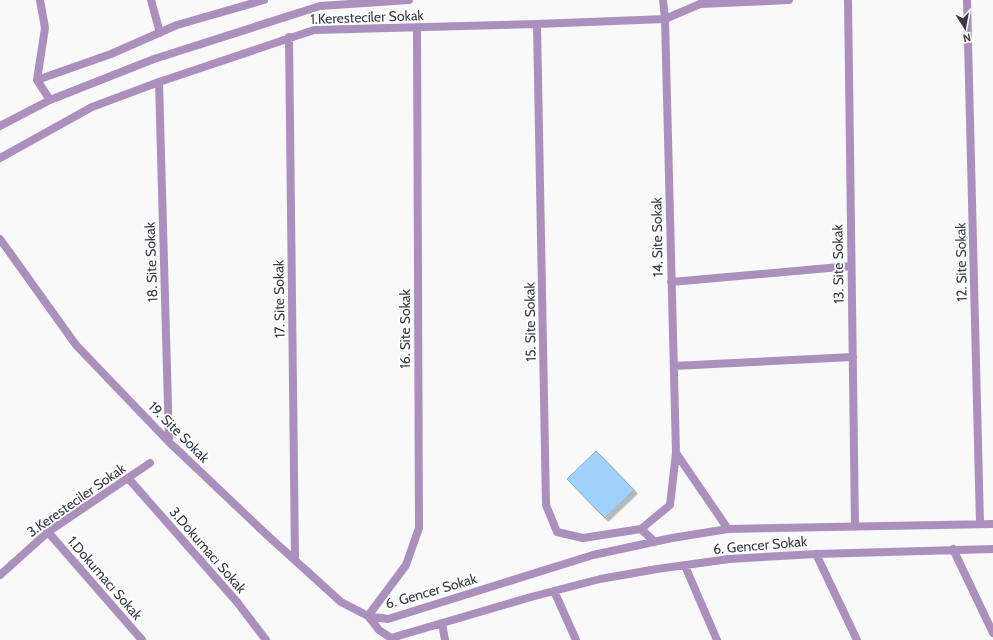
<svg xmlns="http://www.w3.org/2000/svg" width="993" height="640" viewBox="0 0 993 640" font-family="Cabin,sans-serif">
<defs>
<filter id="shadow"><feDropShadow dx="3.5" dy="3.5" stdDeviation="0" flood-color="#0004"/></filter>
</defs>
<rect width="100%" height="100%" fill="#f9f9f9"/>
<path fill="#a1d1fd" stroke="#8eaac4" filter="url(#shadow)" d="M596 451 634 490 605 518 567 479Z"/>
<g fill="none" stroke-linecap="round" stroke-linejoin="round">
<path stroke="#ab90be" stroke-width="8" d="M40 0 45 28 37 80 50 100
M151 0 160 33
M848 0 855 527
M967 0 980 524
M537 24 546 505 557 532 583 538 641 529
M289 37 295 560
M37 80 111 54 177 25 264 0
M159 82 169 442
M0 126 50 100 154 59 320 6 409 0
M0 158 92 107 159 82 314 30 537 24 665 19 700 4 789 0
M0 239 76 345 169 442 267 535 341 602 368 616 388 619 593 555 672 538 728 529 993 524
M671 282 851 266
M674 366 853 357
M676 453 728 529
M128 478 237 602 266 640
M641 529 670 505 676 453 665 19 663 0
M641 529 655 542
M48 532 142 640
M953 549 993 633
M816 554 857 640
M685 566 717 640
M0 575 48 532 150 463
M554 591 576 640
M368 616 379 630 391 638 531 597 600 579 657 569 729 559 816 554 993 549
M368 616 406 565 419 528 417 28
M442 623 445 640"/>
</g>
<g text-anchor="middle" stroke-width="3.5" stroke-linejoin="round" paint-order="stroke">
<g font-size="14" fill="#383a48" stroke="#fff">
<text transform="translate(367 17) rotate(-2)" y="5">1.Keresteciler Sokak</text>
<text transform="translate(657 237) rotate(-91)" y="5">14. Site Sokak</text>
<text transform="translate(151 262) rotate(-92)" y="5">18. Site Sokak</text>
<text transform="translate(961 262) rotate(-91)" y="5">12. Site Sokak</text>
<text transform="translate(838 264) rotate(-91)" y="5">13. Site Sokak</text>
<text transform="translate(279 299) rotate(-91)" y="5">17. Site Sokak</text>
<text transform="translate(530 322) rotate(-91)" y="5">15. Site Sokak</text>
<text transform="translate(405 329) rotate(-90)" y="5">16. Site Sokak</text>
<text transform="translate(179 432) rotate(45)" y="5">19. Site Sokak</text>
<text transform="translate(76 500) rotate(-35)" y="5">3.Keresteciler Sokak</text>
<text transform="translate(760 545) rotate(-5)" y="5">6. Gencer Sokak</text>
<text transform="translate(208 550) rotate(49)" y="5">3.Dokumacı Sokak</text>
<text transform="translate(105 578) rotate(49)" y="5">1.Dokumacı Sokak</text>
<text transform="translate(431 591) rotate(-16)" y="5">6. Gencer Sokak</text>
</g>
</g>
<g transform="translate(965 28) rotate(169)" stroke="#ffffff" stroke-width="3" paint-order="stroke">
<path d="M0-3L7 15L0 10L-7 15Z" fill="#383a48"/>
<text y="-6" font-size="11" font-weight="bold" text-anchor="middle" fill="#383a48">N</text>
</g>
</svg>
